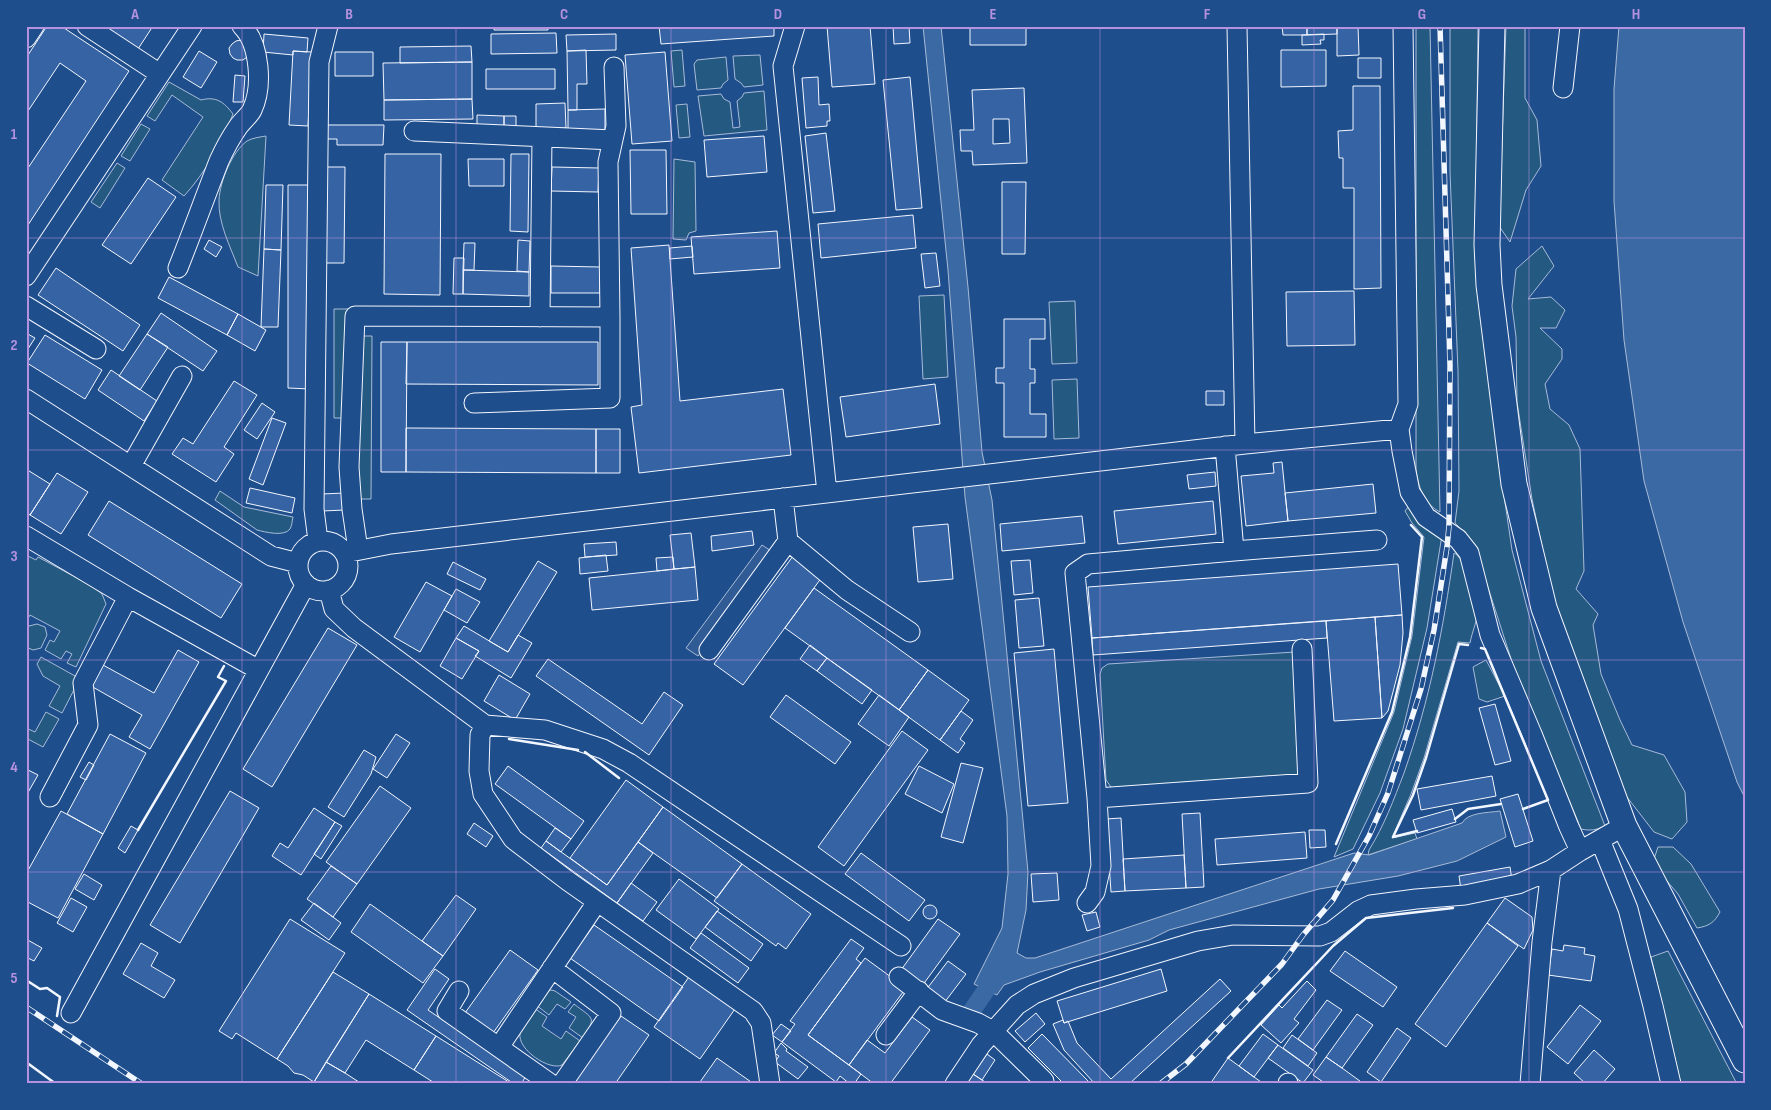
<svg xmlns="http://www.w3.org/2000/svg" width="1771" height="1110" viewBox="0 0 1771 1110" font-family="'Sofia Sans Condensed',sans-serif">
<rect width="100%" height="100%" fill="#1f4e8c"/>
<path fill="#245a82" stroke="#a8bbd7" d="M1416 26H1430L1440 512C1423 503 1419 488 1416 470Z
M1450 26H1478L1476 209 1497 448 1512 550 1541 661 1605 826C1597 830 1590 831 1581 829L1513 665 1475 547 1467 535 1455 523 1459 491 1458 371 1450 172Z
M1506 26H1525V98L1537 120 1541 166 1526 190 1510 242 1499 226Z
M682 50 685 86 674 87 671 51Z
M760 55 763 85 744 87 741 83 735 79 733 56Z
M726 57 728 80 723 84 721 88 697 90 694 64 697 60Z
M169 82 201 100C216 96 224 102 233 114 222 143 205 173 184 196L162 180 203 117 172 95 155 121 147 116Z
M764 91 767 130 704 136 698 96 721 94 724 99 730 102 733 128 740 127 737 101 742 97 744 93Z
M687 104 690 137 679 138 676 105Z
M141 124 150 129 130 161 121 156Z
M266 136 258 276 238 267C230 246 218 223 219 200 220 181 232 152 247 141 252 138 260 137 266 136Z
M674 159 695 162 696 231 689 233 686 240 673 239Z
M117 163 125 168 100 208 91 202Z
M1542 246 1554 266 1528 299 1551 297 1565 310 1556 328H1540L1562 349V359L1545 384 1550 409 1569 425 1580 449 1584 571 1576 589 1598 614 1593 625 1601 674 1620 720 1632 745 1664 755 1685 792 1687 822 1672 839 1654 832 1613 779 1560 631 1532 499 1517 402 1516 337 1512 306 1516 269Z
M944 295 948 377 923 379 919 296Z
M1075 301 1077 363 1052 364 1049 302Z
M334 309H348L347 418H334Z
M358 336H372L371 499H357Z
M1077 379 1079 438 1054 439 1052 380Z
M220 491 244 507 293 517C292 521 292 526 290 529 284 537 265 532 257 530L215 500Z
M1409 506 1442 535 1427 628 1403 729 1380 793 1353 849 1334 857 1394 712 1412 636 1424 537 1412 523 1405 511Z
M1454 553C1464 557 1478 597 1478 609 1478 619 1472 632 1470 643L1458 642 1424 758 1411 794 1392 838 1415 833 1417 839 1368 855 1369 850C1384 826 1394 799 1404 773 1430 699 1443 630 1454 553Z
M26 555 36 560 38 557 92 586 102 594 106 604 76 667 67 663 72 654 66 651 61 659 45 650 50 640 54 642 60 631 30 615 26 622V597L28 594 26 593Z
M37 624 45 627 47 635 41 648 33 650 26 647V632L29 626Z
M1295 652 1300 780 1117 789 1111 787 1106 780 1100 674 1102 668 1108 664Z
M41 657 75 676 77 684 62 713 49 706 60 686 43 676 37 664Z
M1486 660 1505 696 1487 702 1479 699 1473 667Z
M46 712 59 719 43 747 26 738V728L35 732Z
M1658 847H1673L1691 864 1720 912C1714 923 1709 926 1697 928L1678 894 1666 880 1654 859Z
M1668 951 1737 1084H1681L1651 957Z
M551 990 555 991 571 1002 565 1009 557 1004 549 1015 536 1005 547 991Z
M574 1004C593 1019 597 1016 583 1038L569 1028 576 1017 568 1012Z
M534 1008 547 1017 542 1026 561 1039 566 1031 580 1041 562 1065C550 1071 517 1050 520 1033 521 1024 529 1015 534 1008Z"/>
<path fill="#305b95" stroke="#a8bbd7" d="M762 545 774 553 698 656 686 648Z"/>
<path fill="#3b69a3" stroke="#a8bbd7" d="M923 26H941L968 287 982 452 992 500 1028 872 1026 910 1017 953 1026 958H1035L1354 853 1369 855 1462 823C1468 812 1488 813 1500 811L1506 837 1457 861 1398 876 1319 889 1169 930 1149 940 1040 972 1004 985 997 995 974 984 1002 928 1008 874 1007 816 965 497 948 270Z
M1619 26H1745V798L1737 782 1683 622 1644 481 1624 340 1614 201V89Z"/>
<g fill="none" stroke-linecap="round" stroke-linejoin="round">
<path stroke="#3b69a3" stroke-width="18" d="M971 1012 999 971"/>
</g>
<path fill="#3563a3" stroke="#f2f6ff" fill-rule="evenodd" d="M47 26H61L129 71 26 228V171L86 81 60 63 26 114V58Z
M104 26H153L138 49Z
M494 26H548V30H494Z
M659 26H774V36L661 44Z
M827 26H870L875 84 832 87Z
M893 26H909L910 43 894 44Z
M970 26H1026V45H970Z
M1282 26H1307V35H1283Z
M1307 26H1337V34L1307 35Z
M1337 26H1358L1359 55 1337 56Z
M556 33 557 53 491 54V34Z
M264 34 308 38 307 52 293 51V55L263 52Z
M616 34V50L567 51 566 35Z
M1324 34V40H1320L1321 44 1302 45V35Z
M241 40 249 52 247 57 243 60H237L233 58 230 54 229 48 232 44 236 41Z
M471 46 472 62 400 63V47Z
M586 50 587 84H577V110H568L567 51Z
M1281 50H1326V86L1281 87Z
M199 51 217 62 201 88 183 77Z
M293 51 312 52 308 126 289 125Z
M335 52H373V76H335Z
M665 52 672 141 632 144 625 55Z
M1358 58H1381V78H1358Z
M472 62V99L384 100 383 63Z
M486 69H555V89H486Z
M235 75 245 76 243 102H233Z
M818 77 819 105 829 104 830 121H827V126L806 128 802 78Z
M910 77 922 208 896 210 883 80Z
M1353 86H1380L1381 288 1354 289V188H1343V158H1339L1338 131 1353 130Z
M1024 88 1027 163 973 165 972 151H961L960 130H974L972 90ZM993 119H1009L1010 143 993 144Z
M472 99 473 119 384 120V100Z
M565 103 566 128H536V104Z
M605 109V130L568 131V110Z
M477 115 504 116V130H477Z
M504 116H516V128L504 127Z
M323 125H384L383 145H337V139H323Z
M826 133 835 211 813 213 805 136Z
M764 136 767 172 707 177 704 140Z
M630 150H666L667 214H631Z
M385 154H441L440 295 384 294Z
M511 154H529L528 232 510 231Z
M468 159H504V186H469Z
M324 167H345L344 263H323Z
M552 167 599 168 598 192 551 191Z
M148 178 176 197 131 264 102 245Z
M1002 182H1026L1025 254H1002Z
M266 185H283L281 250 264 249Z
M288 185H311L310 389 288 388Z
M913 215 916 248 821 258 818 224Z
M777 231 780 268 694 274 691 237Z
M209 240 222 247 216 257 204 249Z
M518 240 530 241 529 272 517 271Z
M464 243H475L474 270H463Z
M669 245 680 401 783 389 791 455 639 473 631 407 642 405 631 248Z
M692 246 693 257 670 259V248Z
M264 249 281 250 278 327H261Z
M936 253 940 286 925 288 921 254Z
M454 258H464L463 294H453Z
M551 266 600 267V293H551Z
M56 268 140 325 123 351 38 295Z
M463 270 529 272V296L463 294Z
M169 277 238 314 227 335 158 298Z
M1354 291 1355 345 1287 346 1286 292Z
M161 313 217 351 203 371 147 334Z
M238 314 266 330 255 351 227 335Z
M1004 319H1045V339H1030V369H1035V383H1030V414H1046V437H1004V383H996V368H1004Z
M26 333 35 338 26 352Z
M147 334 168 347 140 390 119 376Z
M45 335 102 370 85 399 27 363Z
M381 342H407L406 472H381Z
M407 342H598V385L406 384Z
M111 370 157 401 144 421 98 390Z
M234 381 257 395 224 447 234 454 216 482 172 454 183 438 193 444Z
M935 384 940 424 846 437 840 397Z
M1206 391H1224V405H1206Z
M262 403 275 412 257 439 244 430Z
M272 418 286 423 263 485 249 479Z
M406 428 596 429V473L406 472Z
M596 429H620V473H596Z
M1282 462 1288 521 1246 526 1241 476 1274 473 1273 463Z
M26 469 50 484 30 515 26 513Z
M1215 472 1216 486 1189 489 1187 475Z
M57 473 88 492 61 534 30 515Z
M1373 484 1376 513 1288 521 1285 493Z
M250 488 295 498 292 513 246 503Z
M344 493 345 510 322 511V494Z
M109 501 242 584 221 618 88 535Z
M1213 501 1216 534 1118 544 1114 511Z
M1082 516 1085 543 1002 551 1000 524Z
M948 524 953 579 918 582 913 527Z
M752 531 754 545 712 551 711 536Z
M691 533 695 567 674 569 670 535Z
M616 542 617 555 585 557 584 544Z
M606 555 608 571 580 574 579 558Z
M793 556 822 577 743 685 714 664Z
M673 557 674 569 657 571 656 558Z
M1030 560 1033 593 1014 595 1011 561Z
M538 561 557 572 508 652 489 641Z
M453 562 486 579 480 590 447 574Z
M1398 564 1402 615 1092 638 1088 587Z
M695 567 698 600 592 610 589 578Z
M426 582 452 596 420 652 394 637Z
M814 588 928 670 899 710 785 628Z
M456 589 480 602 467 623 444 610Z
M1039 598 1044 646 1019 648 1015 600Z
M1402 615 1403 633 1400 665 1388 711 1382 718 1375 617Z
M1375 617 1382 718 1334 721 1326 621Z
M1326 621 1327 638 1093 655 1092 638Z
M464 626 508 652 518 635 532 643 511 678 475 656 479 651 456 638Z
M328 628 357 645 272 787 243 769Z
M456 638 479 651 462 679 440 666Z
M810 645 827 658 817 671 800 659Z
M1054 649 1068 803 1028 806 1014 653Z
M178 650 199 662 150 749 129 737 142 715 91 686 103 665 154 693Z
M827 658 872 690 862 704 817 671Z
M548 659 642 724 664 692 683 705 649 755 536 676Z
M928 670 969 700 940 740 899 710Z
M499 675 530 694 515 720 484 701Z
M786 695 851 742 835 764 770 717Z
M879 695 909 717 889 746 858 724Z
M1495 704 1511 761 1495 765 1479 708Z
M961 711 973 720 960 739 965 743 958 753 940 740Z
M902 731 928 750 844 866 818 847Z
M110 734 146 753 103 834 67 814Z
M396 734 410 743 387 778 373 769Z
M364 750 376 757 371 774 344 817 328 807Z
M89 762 94 765 86 780 80 777Z
M961 763 983 768 963 843 941 837Z
M508 766 584 821 571 839 495 784Z
M919 766 954 784 942 813 905 794Z
M26 769 38 775 26 796Z
M1492 776 1496 796 1421 810 1417 789Z
M626 780 663 807 607 885 570 858Z
M380 786 411 808 357 884 326 862Z
M230 791 259 808 180 943 150 925Z
M1518 794 1533 841 1515 847 1500 799Z
M663 807 742 864 717 898 638 842Z
M314 808 335 822 301 875 272 856 280 843 288 848Z
M1452 809 1456 822 1417 833 1413 820Z
M61 811 103 834 58 918 26 901V874Z
M1200 813 1204 887 1186 888 1182 814Z
M1121 818 1125 891 1111 892 1106 819Z
M335 822 342 826 321 859 314 854Z
M474 823 493 836 486 847 467 834Z
M131 826 138 830 125 853 118 848Z
M555 828 571 839 561 852 546 841Z
M1309 830H1325L1326 847 1310 848Z
M1305 832 1307 858 1217 865 1215 839Z
M546 841 607 885 638 842 653 853 617 903 541 848Z
M861 853 925 900 909 921 845 874Z
M1184 855 1186 888 1125 891 1123 859Z
M742 864 811 914 786 949 778 943 776 946 714 901Z
M331 866 357 884 333 917 307 899Z
M1510 867 1512 880 1461 890 1459 876Z
M1057 873 1059 900 1033 902 1031 874Z
M84 874 102 885 94 900 75 889Z
M679 879 719 909 696 939 656 910Z
M631 883 657 902 643 921 617 903Z
M456 895 476 909 443 956 422 941Z
M71 898 87 907 73 932 57 923Z
M1505 898 1532 917 1533 930 1524 949 1487 923Z
M314 903 341 923 329 940 301 920Z
M370 904 443 956 423 983 351 932Z
M923 912a7 7 0 1 1 14 0a7 7 0 1 1-14 0Z
M717 911 763 944 751 961 705 927Z
M1096 912 1100 927 1087 931 1082 915Z
M290 919 345 953 277 1059 236 1033 232 1039 219 1031Z
M938 919 960 934 922 986 901 970Z
M1487 923 1518 946 1446 1047 1415 1024Z
M594 925 683 987 659 1021 570 958Z
M701 933 749 968 738 983 690 948Z
M26 939 42 948 34 961 26 957Z
M851 939 864 948 856 959 861 963 808 1035 861 1074 854 1084H850L840 1076 836 1082 782 1042 795 1024 790 1021Z
M141 943 158 953 151 966 175 980 164 998 123 974Z
M1564 945 1585 948 1584 954 1595 956 1591 981 1548 975 1552 949 1563 951Z
M510 950 538 970 493 1033 465 1013Z
M1345 951 1397 987 1383 1007 1330 971Z
M865 958 906 988 849 1065 808 1035Z
M948 961 966 974 944 1003 926 990Z
M435 969 449 979 428 1010 526 1076 521 1084H514L407 1010Z
M1161 969 1167 991 1064 1023 1057 1001Z
M333 972 369 994 314 1082 303 1075 294 1073 288 1066 277 1059Z
M691 974 737 1006 700 1059 654 1027Z
M1220 979 1231 991 1129 1084H1095L1064 1050 1053 1024 1063 1020 1064 1023 1068 1021 1077 1043 1111 1079Z
M1307 981 1316 990 1294 1019 1299 1023 1281 1043 1261 1025 1279 1005 1282 1008Z
M369 994 436 1036 414 1070 366 1040 345 1073 326 1062Z
M1327 1000 1342 1010 1313 1050 1298 1039Z
M1580 1005 1601 1021 1568 1064 1547 1047Z
M1036 1013 1045 1024 1025 1042 1015 1031Z
M1357 1014 1373 1025 1342 1068 1326 1057Z
M621 1016 649 1035 615 1084H573Z
M912 1017 930 1030 890 1084H874L849 1065 867 1040 885 1053Z
M781 1024 791 1031 782 1042 772 1035Z
M1397 1028 1411 1038 1381 1082 1367 1072Z
M1042 1034 1091 1084H1064L1028 1048Z
M1263 1034 1278 1045 1254 1077 1239 1066Z
M1292 1035 1317 1053 1308 1066 1283 1048Z
M436 1036 512 1084H436L414 1070Z
M781 1043 787 1049 786 1051 808 1067 798 1079 775 1062 779 1056 774 1053Z
M1278 1045 1313 1070 1303 1083 1268 1058Z
M1594 1050 1615 1069 1602 1084H1586L1574 1073Z
M987 1054 995 1060 982 1080 973 1074Z
M1326 1057 1342 1068 1364 1084H1326L1313 1075Z
M717 1058 754 1084H702L700 1082Z
M1228 1058 1254 1077 1264 1084H1210Z
M326 1062 345 1073 362 1084H317L314 1082Z
M973 1074 988 1084H967Z"/>
<g fill="none" stroke-linecap="round" stroke-linejoin="round">
<g stroke="#f2f6ff" stroke-width="21">
<path id="minor" d="M87 26 160 74
M795 26 783 66 827 493
M1237 26 1245 444
M1403 26 1408 404 1399 429 1402 451 1410 492 1426 517 1458 539 1469 553 1490 635 1532 734 1569 827 1580 851
M26 38 34 26
M1563 88 1570 26
M414 131 613 140
M178 268C192 233 205 197 219 161 224 150 231 137 238 127 242 121 249 116 252 110 263 87 260 44 242 26
M26 276 192 26
M26 306 96 349
M540 317 542 137
M26 399 271 556 298 563
M474 403 610 398V317
M1225 446 1234 551
M131 466 182 376
M783 498 788 541 847 590 910 632
M26 536 128 597 259 670
M318 541 314 509 319 62 328 26
M298 566a25 25 0 1 1 50 0a25 25 0 1 1-50 0Z
M358 550 352 509 349 467 355 316 610 317 608 162 616 126 614 67
M345 553 391 544 1245 444 1399 429
M329 590 334 609 354 628 485 725 545 730 603 749 629 763 901 946
M709 650 788 541
M485 725 480 735 479 771 483 794 513 839 568 881 753 1011 761 1023 770 1084
M50 797 88 725 83 683 128 597
M1097 798 1308 783 1302 649
M1600 840 1628 909 1653 1006 1671 1084
M1087 903 1095 892 1101 866 1097 798 1075 573 1088 564 1234 551 1377 540
M552 968 611 1013 562 1084
M899 977 942 1010 978 1023 993 1031 1044 1081
M459 991 447 1011 551 1084
M71 1013 306 584
M886 1035 919 991
M499 1047 597 902
M1288 1083V1084
M955 1084 981 1045 1017 1005 1034 994 1074 978 1198 941 1233 935 1320 936 1331 932 1358 911 1371 905 1416 899 1465 895 1518 884 1551 870 1580 851 1624 826
M1530 1084 1542 942 1551 870"/>
</g>
<g stroke="#f2f6ff" stroke-width="27">
<path id="major" d="M1492 26 1487 245 1489 285 1514 484 1544 608 1624 826 1745 1060"/>
</g>
<use href="#minor" stroke="#1f4e8c" stroke-width="19"/>
<use href="#major" stroke="#1f4e8c" stroke-width="25"/>
<g stroke="#f2f6ff" stroke-width="5.5">
<path id="rail" d="M26 1007 142 1084
M1160 1084 1186 1064 1282 964 1303 935 1333 900 1369 836 1388 793 1421 689 1434 630 1447 547 1449 526 1450 365 1440 26"/>
</g>
<use href="#rail" stroke="#1f4e8c" stroke-width="4" stroke-dasharray="11" stroke-linecap="butt"/>
<path stroke="#f2f6ff" stroke-width="2.5" d="M1481 648 1485 649 1548 800 1523 809
M509 739 578 750
M585 752 619 778
M1455 819 1468 809 1501 804
M138 830 226 681 218 677 224 666
M1417 831 1393 837 1413 795 1426 758 1459 644 1468 645
M1336 844 1392 712 1410 637 1422 537 1411 525
M26 980 40 989 47 988 60 997 57 1016
M1228 1058 1333 946 1366 918 1453 908
M26 1062 56 1084"/>
</g>
<path fill="none" stroke="#b691df" stroke-width="1" stroke-opacity="0.55" d="M242 26V1084M456 26V1084M671 26V1084M886 26V1084M1100 26V1084M1314 26V1084M1529 26V1084M26 238H1745M26 450H1745M26 660H1745M26 872H1745"/>
<rect width="1771" height="1110" fill="none" stroke="#1f4e8c" stroke-width="55"/>
<rect x="28" y="28" width="1716" height="1054" fill="none" stroke="#b691df" stroke-width="2"/>
<g font-size="16" text-anchor="middle" font-weight="bold" fill="#b691df">
<text x="135" y="19">A</text>
<text x="349" y="19">B</text>
<text x="564" y="19">C</text>
<text x="778" y="19">D</text>
<text x="993" y="19">E</text>
<text x="1207" y="19">F</text>
<text x="1422" y="19">G</text>
<text x="1636" y="19">H</text>
<text x="14" y="139">1</text>
<text x="14" y="350">2</text>
<text x="14" y="561">3</text>
<text x="14" y="772">4</text>
<text x="14" y="983">5</text>
</g>
</svg>
